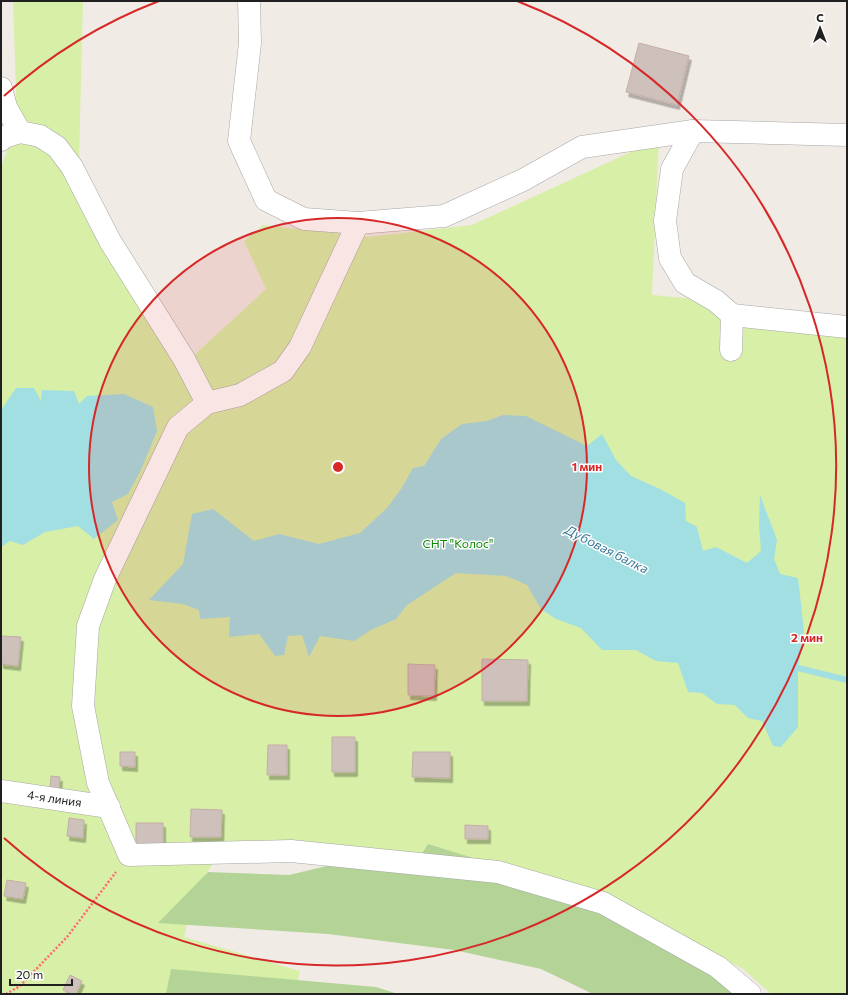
<svg xmlns="http://www.w3.org/2000/svg" width="848" height="995" viewBox="0 0 848 995" font-family="Commissioner,sans-serif">
<defs>
<filter id="shadow"><feDropShadow dx="2.5" dy="4.5" stdDeviation="0" flood-color="#0004"/></filter>
</defs>
<rect width="100%" height="100%" fill="#f1ebe5"/>
<path fill="#d7efa7" d="M13 1H83L78 200 179 369 266 289 244 241 263 225 368 237 472 225 659 139 652 295 694 299 847 336V994H771L743 969 659 926 535 871 405 854 226 844 194 892 184 937 300 971 294 994H1V167L12 138 16 91Z"/>
<path fill="#b3d496" d="M428 844 486 862 601 910 719 975 739 994H593L541 969 454 950 328 934 158 923 208 872 289 875 344 862 413 868Z
M171 969 376 987 398 994H166Z"/>
<path fill="#a2dfe2" d="M16 388H34L41 401 42 390 74 391 79 404 87 396 124 394 153 407 157 431 140 472 128 494 112 502 118 520 94 539 78 526 45 532 23 545 10 541 1 547V410Z
M503 415 526 416 587 446 602 434 616 460 631 476 660 489 685 503 686 521 697 527 703 551 716 547 747 563 761 551 759 525 760 495 777 540 774 559 780 574 798 578 804 631 798 668V727L781 747 773 746 762 721 748 718 735 705 717 704 702 693 688 692 678 663 656 661 636 650H602L581 628 556 619 541 609 527 585 506 576 456 573 407 605 396 619 371 630 354 641 320 636 309 657 302 635 288 636 284 655 275 656 259 634 229 637 230 617 200 619 199 610 183 604 149 600 183 564 192 514 213 509 254 541 279 534 319 544 360 533 387 508 401 489 413 468 424 466 441 439 462 424 487 421Z"/>
<g fill="none" stroke-linecap="round" stroke-linejoin="round">
<path stroke="#a2dfe2" stroke-width="6" d="M792 664 798 668 847 680"/>
</g>
<path fill="#cec0bb" stroke="#c4aea6" filter="url(#shadow)" d="M639 43 689 56 677 105 626 92Z
M1 636 21 637 18 666 1 664Z
M482 659 528 660 527 701H482Z
M408 664 435 665 434 696 408 695Z
M332 737H355V772H332Z
M268 745H287V775H267Z
M120 752H135V767L120 766Z
M413 752H450V778L412 777Z
M51 776 60 777 59 789 50 788Z
M191 809 222 810 221 837H190Z
M69 818 84 820 83 838 67 836Z
M136 823H163V851H136Z
M465 825 488 826V839H465Z
M7 880 26 883 23 899 4 896Z
M70 975 82 981 76 994H72L63 990Z"/>
<g fill="none" stroke-linecap="round" stroke-linejoin="round">
<g stroke="#a7a7a7" stroke-width="23">
<g id="minor">
<path d="M249 1 250 43 239 141 266 200 304 219 358 223 444 216 523 180 582 147 693 131 847 135"/>
<path d="M1 88 6 107 20 132 40 136 57 147 72 167 110 241 184 359 207 403"/>
<path d="M693 131 672 169 665 221 670 258 685 283 716 301 732 315"/>
<path d="M1 140 4 137 20 132"/>
<path d="M358 223 300 347 283 371 240 395 207 403 178 427 105 579 88 626 83 706 98 783 129 855 291 851 498 872 603 903 718 967 750 994"/>
<path d="M731 350 732 315 847 327"/>
<path id="s1" d="M1 791 109 807"/>
</g>
</g>
<path stroke="#ff6872" stroke-width="2.5" stroke-dasharray="2 2" stroke-linecap="butt" d="M6 994 20 986 67 937 116 872"/>
<use href="#minor" stroke="#fff" stroke-width="22"/>
</g>
<circle cx="338" cy="467" r="249" fill="#d62828" fill-opacity=".12"/>
<g fill="none" stroke="#d62828" stroke-width="2">
<circle cx="338" cy="467" r="249"/>
<path d="M4 96A499 499 0 0 1 159 1M517 1A499 499 0 1 1 4 838"/>
</g>
<g text-anchor="middle" stroke-width="3" stroke-linejoin="round" paint-order="stroke">
<g font-size="12" fill="#0d8a02" stroke="#fff">
<text x="458" y="548">СНТ "Колос"</text>
</g>
<g font-size="12" fill="#202020" stroke="#fff">
<text dy="4" stroke="none"><textPath href="#s1" startOffset="54">4-я линия</textPath></text>
</g>
<g font-size="13" font-style="italic" fill="#397897" stroke="#fff">
<text transform="translate(607 549) rotate(27)" y="5">Дубовая балка</text>
</g>
</g>
<circle cx="338" cy="467" r="6" fill="#d62828" stroke="#fff" stroke-width="2"/>
<g font-size="12" text-anchor="middle" font-weight="bold" fill="#d62828" stroke="#fff" stroke-width="3" stroke-linejoin="round" paint-order="stroke">
<text x="587" y="471">1 мин</text>
<text x="807" y="642">2 мин</text>
</g>
<rect width="848" height="995" fill="none" stroke="#202020" stroke-width="4"/>
<g transform="translate(820 28)" stroke="#ffffff" stroke-width="3" paint-order="stroke">
<path d="M0-3L7 15L0 10L-7 15Z" fill="#202020"/>
<text y="-6" font-size="11" font-weight="bold" text-anchor="middle" fill="#202020">С</text>
</g>
<path d="M10 979v6h62v-6" fill="none" stroke="#202020" stroke-width="2"/>
<text x="16" y="979" font-size="12" fill="#202020" stroke="#ffffff" stroke-width="3" paint-order="stroke">20 m</text>
</svg>
